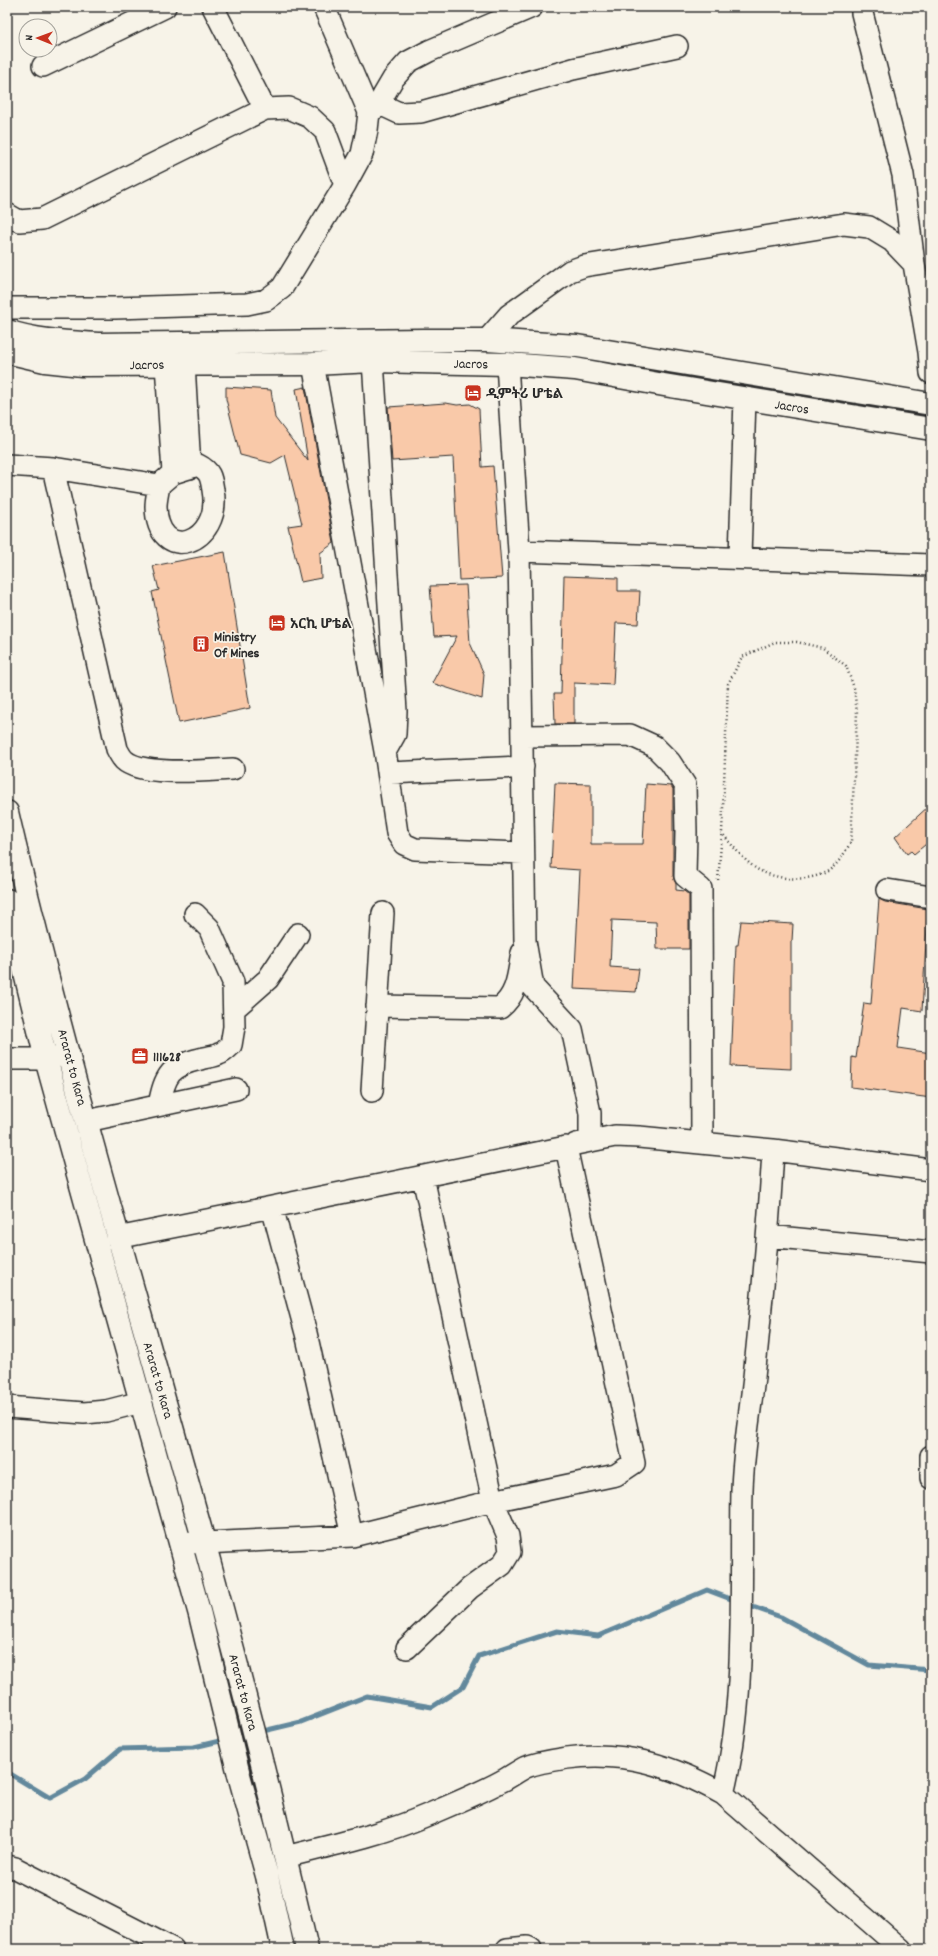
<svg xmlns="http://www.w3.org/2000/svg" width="938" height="1956" viewBox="0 0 938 1956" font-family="Dekko,'Noto Sans Ethiopic',sans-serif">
<rect width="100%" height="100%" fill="#f7f3e8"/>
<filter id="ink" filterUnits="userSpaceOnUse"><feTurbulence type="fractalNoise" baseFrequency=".025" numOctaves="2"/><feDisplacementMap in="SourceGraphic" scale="8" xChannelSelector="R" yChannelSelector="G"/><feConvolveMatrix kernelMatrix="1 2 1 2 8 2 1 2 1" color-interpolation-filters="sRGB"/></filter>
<g filter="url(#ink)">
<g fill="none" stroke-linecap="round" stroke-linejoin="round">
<path stroke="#62889c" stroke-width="5" d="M747 1605 781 1617 869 1665 931 1670
M259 1732 301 1722 367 1696 432 1707 463 1687 479 1656 557 1631 598 1636 707 1590 736 1601
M7 1772 50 1798 85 1779 120 1749 194 1747 224 1740"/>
</g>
<path fill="#f9c9a9" stroke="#2b2b2b" d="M226 387 271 390 275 418 308 461 296 389 305 387 334 543 320 553 321 578 301 582 288 526 302 524 285 455 271 463 240 455 226 399Z
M446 403 457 405 470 404 479 409 482 467 493 466 502 578 459 580 453 457 392 461 388 407Z
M225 552 250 708 179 723 152 592 159 590 153 566Z
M564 576 618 578V591H640L638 624 616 623 613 685 574 683V724H555L554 694H561Z
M466 585 470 643 484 674 482 699 432 683 457 636 434 637 430 586Z
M555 783 591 784V844H643L646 784 671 786 673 789V876L676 884V890L684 891 689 895V949H657L656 922 612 920 610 967 639 969 636 992 574 989 580 870 551 868Z
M931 804V840L914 854 911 851 907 854 895 837Z
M879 899 885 902 928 909 922 1011 903 1008 898 1048 931 1053V1098L851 1087 852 1057 856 1058 864 1003 871 1004Z
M741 921 793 924 792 941H791V1069L731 1066 736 945H738Z"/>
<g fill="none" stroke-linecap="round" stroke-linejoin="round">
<g stroke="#2b2b2b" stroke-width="24">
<path id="minor" d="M213 7 265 109
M862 7V13L903 175 914 264 929 352 931 373
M43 66 165 7
M382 105 399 113 421 112 573 69 677 46
M370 111 382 105 383 96 393 79 408 62 429 51 532 7
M7 214 19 221 42 219 265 109 289 108 310 117 325 131 345 185
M7 308H115L247 304 266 300 282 288 345 185 362 154 367 130 369 112 324 7
M487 340 509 315 570 271 584 266 844 224 869 227 892 241 914 264
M373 361 396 711 395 734 386 750
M166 364 173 473
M184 364 190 468
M313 364 385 751 397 833 404 844 415 849 523 853
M507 364 519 551 525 941 533 987 572 1029 590 1113V1141
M7 465 53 468 117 749C119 753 121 757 124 760 142 777 209 770 233 769
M53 468 159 485 173 473 198 465C210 471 211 477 213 490 223 544 157 567 156 506 156 500 158 492 159 485
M519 551 931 565
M740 557 745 398
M523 736 630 735 654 746 670 762 685 785 686 832 685 876 701 889 702 1143
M389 773 523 767
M887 890 931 897
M377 1006 500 1008C518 994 518 974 522 953
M234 1009 268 979 298 934
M7 1059H46L69 1054
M372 1091 383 913
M159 1105C165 1075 170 1066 200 1059 206 1057 214 1057 219 1054 223 1053 228 1048 231 1045L234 1027 233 982 209 928 195 914
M87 1121 236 1089
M576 1144 615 1136 639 1137 773 1150 931 1170
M768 1236 931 1252
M117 1238 272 1207
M7 1407 84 1413 106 1411 141 1402
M931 1456V1478
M180 1542 204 1543 352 1536 493 1501 616 1475 634 1463 566 1147 272 1207 306 1333 352 1536
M407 1648 470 1588 502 1565 510 1552 508 1536 493 1501 423 1177
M723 1794C747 1697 740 1589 742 1490 743 1453 750 1414 754 1377 762 1301 769 1226 773 1150
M285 1857C332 1845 381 1835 425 1816 451 1805 478 1794 502 1781 510 1777 518 1771 526 1767 539 1762 554 1760 567 1758 625 1750 673 1766 723 1794L901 1949
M7 1866 15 1868 173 1949
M507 1949 527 1947 531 1949"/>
</g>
<g stroke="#2b2b2b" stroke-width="25">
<path id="major" d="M7 331C37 341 67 342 98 344L423 340H487L577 346 931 404
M7 352 45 361 82 365 313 364 373 361 507 364 575 369 664 385 931 429
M7 812C64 1057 137 1299 204 1542 241 1677 275 1813 307 1949
M7 900 46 1059 200 1615 239 1775 267 1876 283 1949"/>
</g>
<path stroke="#2b2b2b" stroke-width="2.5" stroke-dasharray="1 3" stroke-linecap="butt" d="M718 880 722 833 728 684 742 657 775 642H797L823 648 846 666 854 688 857 713 851 842C845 852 838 865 828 871 808 883 772 880 754 867 742 858 731 844 722 833"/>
<use href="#minor" stroke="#f7f3e8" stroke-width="21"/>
<use href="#major" stroke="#f7f3e8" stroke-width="22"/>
</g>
</g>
<defs>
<g id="hotel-square" transform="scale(0.9)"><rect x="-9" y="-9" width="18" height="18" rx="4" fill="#c8321e" stroke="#f7f3e8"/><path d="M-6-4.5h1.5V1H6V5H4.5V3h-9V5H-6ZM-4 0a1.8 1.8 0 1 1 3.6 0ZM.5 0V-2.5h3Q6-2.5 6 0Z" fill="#fff"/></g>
<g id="building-square" transform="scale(0.9)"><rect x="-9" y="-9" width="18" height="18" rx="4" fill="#c8321e" stroke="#f7f3e8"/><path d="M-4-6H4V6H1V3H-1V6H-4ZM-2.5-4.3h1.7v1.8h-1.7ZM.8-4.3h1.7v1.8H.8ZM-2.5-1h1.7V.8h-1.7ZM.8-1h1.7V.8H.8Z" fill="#fff"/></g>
<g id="office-square" transform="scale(0.9)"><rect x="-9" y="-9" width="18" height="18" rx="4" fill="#c8321e" stroke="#f7f3e8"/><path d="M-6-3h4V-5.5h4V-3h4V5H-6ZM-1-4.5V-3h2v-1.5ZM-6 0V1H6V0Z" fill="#fff"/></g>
</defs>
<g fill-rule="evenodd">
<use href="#hotel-square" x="473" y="393"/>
<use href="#hotel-square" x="277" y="623"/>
<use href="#building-square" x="201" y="644"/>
<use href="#office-square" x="140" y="1056"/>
</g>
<g text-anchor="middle" stroke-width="3.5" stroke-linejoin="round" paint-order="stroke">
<g font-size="14" fill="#2b2b2b" stroke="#f7f3e8">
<text transform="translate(471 363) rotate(1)" y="5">Jacros</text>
<text transform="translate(147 364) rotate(-1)" y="5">Jacros</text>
<text transform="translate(792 406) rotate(9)" y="5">Jacros</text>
<text transform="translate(73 1067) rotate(75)" y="5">Ararat to Kara</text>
<text transform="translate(159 1380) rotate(74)" y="5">Ararat to Kara</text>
<text transform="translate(244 1692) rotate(75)" y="5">Ararat to Kara</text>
</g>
<g font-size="14" font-weight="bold" fill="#2b2b2b" stroke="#f7f3e8" text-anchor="start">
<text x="486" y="398">ዲምትሪ ሆቴል</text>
<text x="290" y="628">አርኪ ሆቴል</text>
<text x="214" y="641">Ministry<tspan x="214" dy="16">Of Mines</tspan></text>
<text x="153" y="1061">111628</text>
</g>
</g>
<rect width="938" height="1956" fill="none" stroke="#f7f3e8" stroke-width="24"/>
<rect x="12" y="12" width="914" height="1932" fill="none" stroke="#2b2b2b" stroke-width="1.5" filter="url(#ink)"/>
<g transform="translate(38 38) rotate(271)"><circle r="19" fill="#f7f3e8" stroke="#a5a39c"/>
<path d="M0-3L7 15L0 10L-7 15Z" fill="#c8321e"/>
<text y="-6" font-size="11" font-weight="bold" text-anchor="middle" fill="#2b2b2b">N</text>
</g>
</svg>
